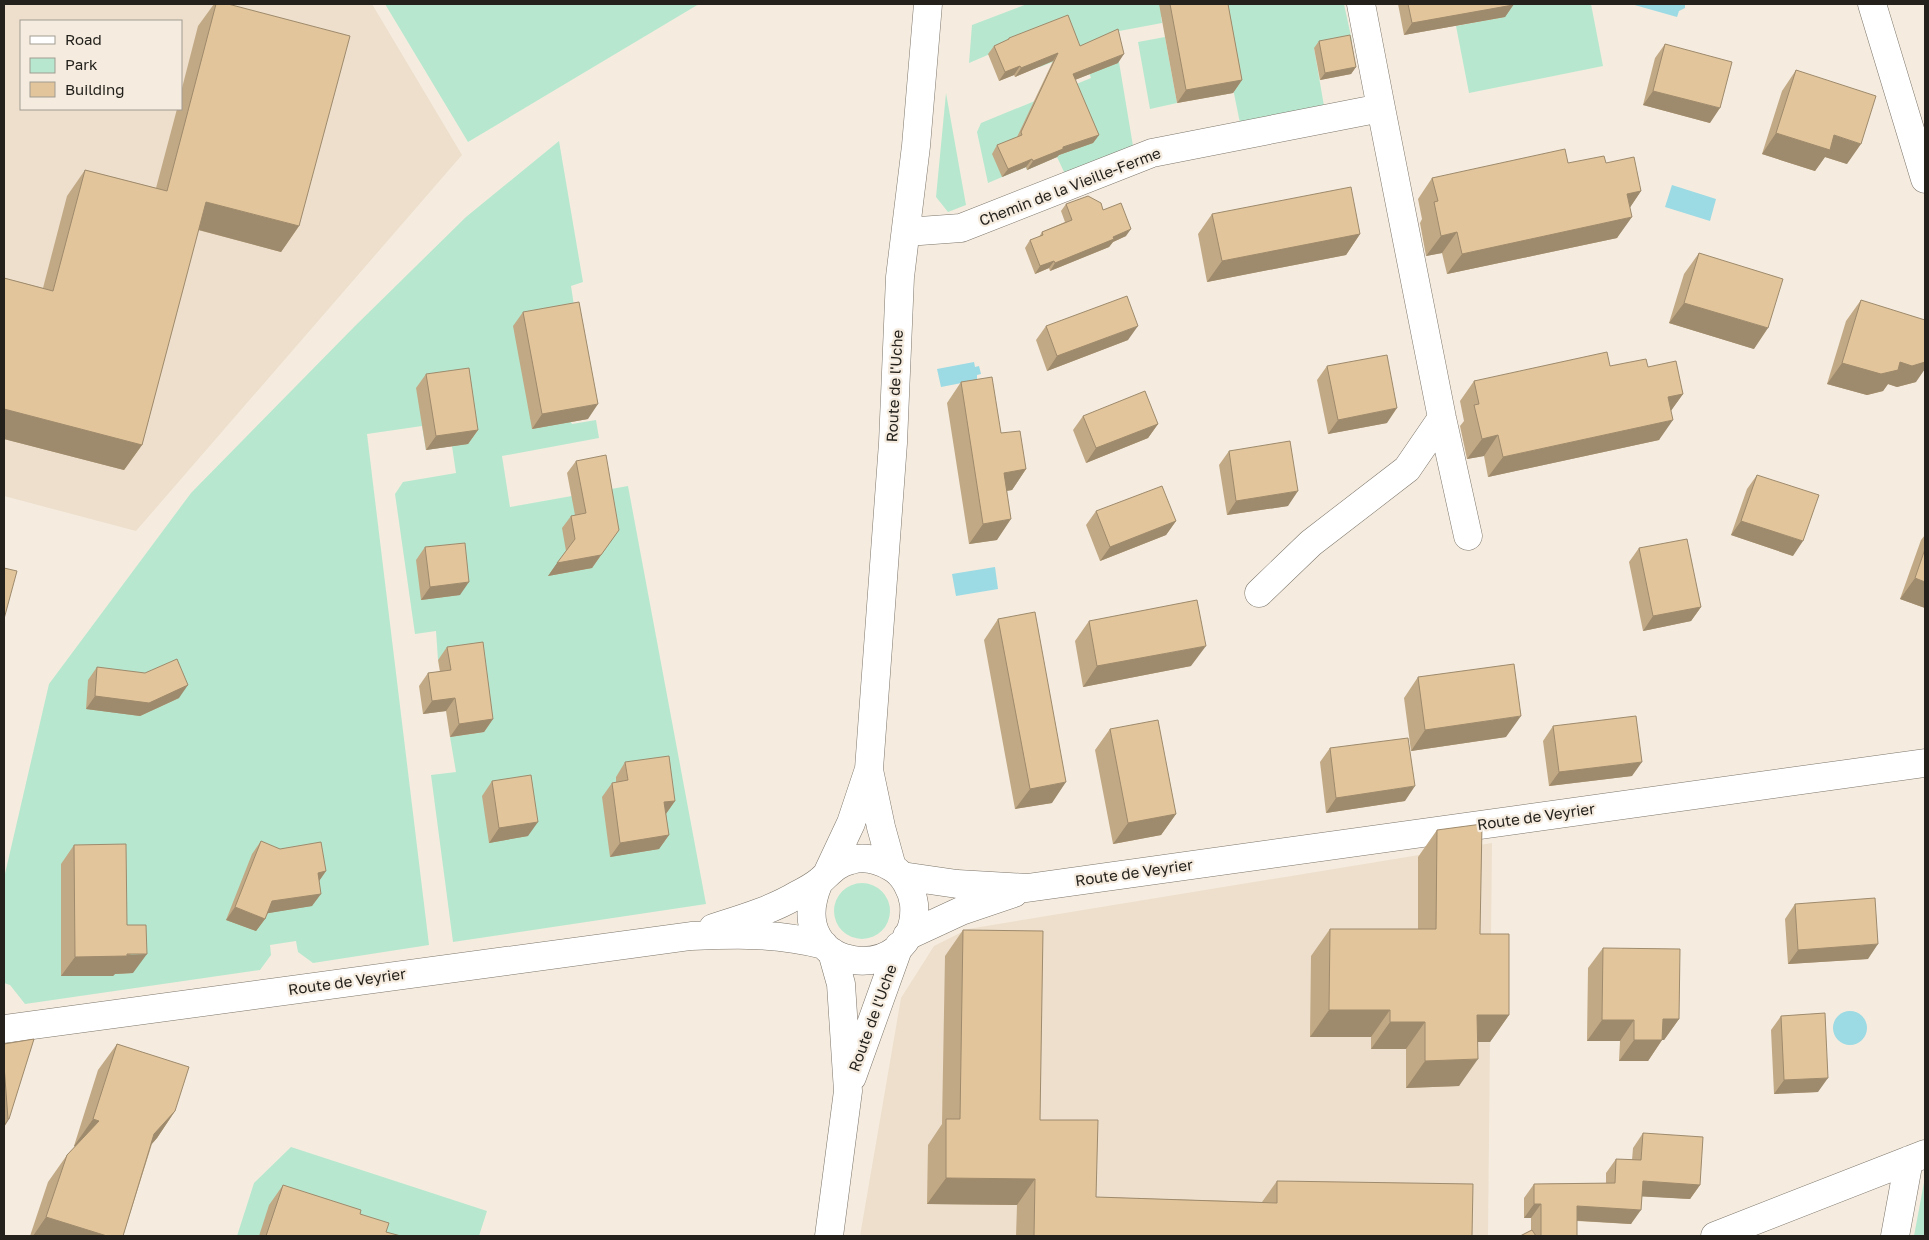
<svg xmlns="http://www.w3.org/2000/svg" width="1929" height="1240" viewBox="0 0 1929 1240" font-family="'Golos Text',sans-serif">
<rect width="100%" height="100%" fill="#f5ecdf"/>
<path fill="#eddfcc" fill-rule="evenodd" d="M5 4H372L462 155 136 531 4 496ZM21 21H181V109H21Z
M1492 843 1488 1236H860L901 998 934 946 968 929Z"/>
<path fill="#b7e8cf" d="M385 4H699L468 142Z
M1027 4H1344L1352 41 1314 48 1324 106 1240 123 1219 20 1182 14 1161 17 1162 23 1114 32 1133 146 1065 174 1057 157 1027 170 1026 167 988 183 977 132 981 123 1091 78 1081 51 1040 67 1004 48 969 63 972 25Z
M1502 4H1591L1603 66 1469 93 1456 26 1504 17Z
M1165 37 1177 103 1150 109 1138 42Z
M946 93 966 205 948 212 936 197Z
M559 141 583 282 571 286 575 312 571 422 572 424 596 420 599 438 502 456 510 507 628 486 706 904 453 942 431 775 456 772 450 737 483 732 474 655 438 660 436 631 415 634 395 494 403 482 456 473 452 446 426 450 422 426 367 434 429 945 313 963 298 952 296 941 270 945 271 955 260 970 25 1004 10 985 4 983V878L49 684 191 493 354 327 466 217Z
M834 911a28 28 0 1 1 56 0a28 28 0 1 1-56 0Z
M291 1147 487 1211 479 1236H237L254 1183Z
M1925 1177V1236H1914Z"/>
<path fill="#9cdae4" d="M1631 4H1685V8L1679 11 1677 17Z
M1672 185 1716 199 1710 221 1665 207Z
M974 362 975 367 979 366 981 374 977 375V380L941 387 937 369Z
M995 567 998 589 956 596 952 574Z
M1833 1028a17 17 0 1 1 34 0a17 17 0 1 1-34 0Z"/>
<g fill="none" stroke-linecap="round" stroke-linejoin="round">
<g stroke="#7d756a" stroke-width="29">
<path id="minor" d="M1872 4 1925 179
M1381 108 1442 418 1468 536
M906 232 961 228 1152 153 1381 108 1361 4
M1259 593 1311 543 1407 469 1442 418
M869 770 881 827 892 867
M828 872 851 823 869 769 893 443 900 277 916 146 928 4
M902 876 957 884 1027 888 1925 763
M713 928C741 919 772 910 797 895 805 891 814 886 820 881 830 872 837 863 851 860 864 856 879 860 891 867 904 874 912 890 914 904 921 989 778 976 819 882
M907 936 961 911 1014 893
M4 1029 691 936C739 934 778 933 824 945
M852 1077 899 946
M829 1236 848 1091 841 984 832 952
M1715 1236 1925 1154
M1895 1236 1909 1160"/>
</g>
<use href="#minor" stroke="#fff" stroke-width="28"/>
</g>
<path fill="#c2a985" d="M214 4H228L299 226 281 252 198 230 142 445 124 470 4 439V278L43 288 67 196 85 170 156 188 177 109H181V92L198 26Z
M1159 4H1228L1242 80 1233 93 1177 103Z
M1398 4H1514L1505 17 1404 35Z
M1009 38 1080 46 1118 63 1075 80 1099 135 1093 143 1059 155 1057 157 1027 170 1026 167 1002 177 992 154 997 145 1017 137 1053 61 1015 77 1014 75 999 81 988 54 994 46 1007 40Z
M1319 41 1356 67 1351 74 1320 80 1314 48Z
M1665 44 1710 123 1643 105 1655 58Z
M1796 70 1847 164 1825 157 1815 171 1762 154 1782 91Z
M1568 163H1606L1641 191 1630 207 1617 238 1447 274 1442 253 1426 256 1420 223 1422 219 1418 199 1432 178Z
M1066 204 1103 210 1126 236 1113 242 1109 247 1050 271 1049 268 1035 274 1025 248 1030 240 1039 237 1042 232 1065 222 1061 211Z
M1212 214 1360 234 1346 255 1207 282 1198 234Z
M1699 253 1754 349 1669 323 1684 274Z
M1861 300 1916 382 1897 387 1888 384 1883 391 1867 395 1827 384 1846 321Z
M523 312 588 419 532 429 513 326Z
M1046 326 1128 340 1047 371 1036 340Z
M1327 366 1387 423 1328 434 1317 380Z
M1610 366 1648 367 1683 394 1671 410 1659 440 1488 477 1484 456 1467 459 1460 426 1464 421 1460 401 1474 381Z
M426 374 478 430 468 444 426 450 416 388Z
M961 382 1001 433 1026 469 1012 490 1007 491 997 540 969 544 947 403Z
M1083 416 1158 424 1148 438 1086 463 1073 430Z
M1229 451 1288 506 1227 515 1219 465Z
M576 461 619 530 592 568 548 576 566 551 562 528 571 516 575 515 567 473Z
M1757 475 1793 556 1731 535 1747 489Z
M1096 511 1176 521 1166 535 1100 561 1086 525Z
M1925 535V608L1900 599 1921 540Z
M425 547 460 595 421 600 416 560Z
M1639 548 1701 607 1691 621 1643 631 1629 562Z
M998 619 1052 803 1015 809 984 640Z
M1089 621 1191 666 1083 687 1075 641Z
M447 647 493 719 484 732 450 737 446 711 423 714 419 686 428 673 440 672 438 660Z
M97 667 179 698 140 716 86 709 88 680Z
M1418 677 1506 737 1411 751 1404 698Z
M1553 726 1632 776 1549 786 1543 741Z
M1110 729 1176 814 1161 835 1113 844 1095 750Z
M1330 748 1405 801 1326 813 1320 762Z
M625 762 675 801 666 814 669 835 659 849 610 857 602 797 612 783 616 782V777Z
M492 781 528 836 489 843 482 796Z
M1437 830 1480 934 1509 1015 1490 1042H1477L1459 1086 1406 1088V1049H1371V1037H1310L1311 956 1330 929H1418V857Z
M261 841 326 871 319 881 312 906 268 913 265 919 256 931 226 920 252 854Z
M74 845 127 925 133 973 115 974 113 976H61V864Z
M1795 904 1868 959 1788 964 1785 919Z
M963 930 1040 1120 1096 1197 1262 1202 1277 1181 1472 1236H1016L1017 1205 927 1204 928 1145 942 1124 945 956Z
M1603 948 1679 1019 1664 1040H1662L1648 1061H1619L1620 1041H1587L1588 968Z
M1781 1016 1818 1092 1774 1094 1771 1030Z
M4 1044 9 1119 4 1127Z
M117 1044 175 1111 157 1138 152 1144 123 1236H30L48 1182 67 1155 75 1147 74 1146 98 1070Z
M1643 1133 1700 1185 1690 1199 1642 1196 1631 1224 1577 1221V1236H1520L1531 1230V1218H1524V1198L1534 1184 1606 1183V1173L1616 1159 1632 1160 1633 1148Z
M283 1185 360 1214 386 1232 401 1236H259L269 1205Z"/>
<path fill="#9e8a6c" d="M1509 4H1514L1505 17 1404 35 1412 23Z
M1058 53 1053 61 1015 77 1021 68Z
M1124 54 1118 63 1067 83 1073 74Z
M1020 66 1014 75 999 81 1005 72Z
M1356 67 1351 74 1320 80 1325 73Z
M1242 80 1233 93 1177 103 1186 90Z
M1653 91 1720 108 1710 123 1643 105Z
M1776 133 1834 135 1861 144 1847 164 1825 157 1815 171 1762 154Z
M1099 135 1093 143 1059 155 1057 157 1027 170 1033 161 1063 147Z
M1032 159 1026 167 1002 177 1008 169Z
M1641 191 1627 212V194Z
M206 202 299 226 281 252 188 227Z
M1632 217 1617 238 1447 274 1462 254Z
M1131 229 1126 236 1113 242 1109 247 1050 271 1055 263Z
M1457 232 1442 253 1426 256 1441 236Z
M1360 234 1346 255 1207 282 1222 261Z
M1054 261 1049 268 1035 274 1040 266Z
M1684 303 1768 328 1754 349 1669 323Z
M1138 326 1128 340 1047 371 1057 356Z
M1925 362V369L1916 382 1897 387 1888 384 1883 391 1867 395 1827 384 1842 363Z
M1683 394 1668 415V397Z
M598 404 588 419 532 429 542 414Z
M1397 408 1387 423 1328 434 1338 420Z
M4 409 142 445 124 470 4 439Z
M1673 420 1659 440 1488 477 1503 457Z
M1158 424 1148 438 1086 463 1096 448Z
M478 430 468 444 426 450 436 436Z
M1498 435 1484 456 1467 459 1482 439Z
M1026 469 1012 490 990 493 1004 473Z
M1298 491 1288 506 1227 515 1236 501Z
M1011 519 997 540 969 544 983 524Z
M1176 521 1166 535 1100 561 1110 547Z
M1741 521 1803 541 1793 556 1731 535Z
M601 555 592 568 548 576 557 563Z
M1915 578 1925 582V608L1900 599Z
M469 582 460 595 421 600 430 587Z
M1701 607 1691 621 1643 631 1653 616Z
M1206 646 1191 666 1083 687 1097 666Z
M188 685 179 698 140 716 86 709 95 696Z
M455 698 446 711 423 714 432 701Z
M1521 716 1506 737 1411 751 1425 730Z
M493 719 484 732 450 737 459 724Z
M1642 762 1632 776 1549 786 1559 772Z
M1066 782 1052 803 1015 809 1030 789Z
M1415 786 1405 801 1326 813 1336 798Z
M675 801 665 815 664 802Z
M1176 814 1161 835 1113 844 1128 823Z
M538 822 528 836 489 843 499 828Z
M669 835 659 849 610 857 620 843Z
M326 871 317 884 318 873Z
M321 894 312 906 263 914 272 901Z
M235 907 265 919 256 931 226 920Z
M1878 944 1868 959 1788 964 1798 950Z
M147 954 133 973 115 974 113 976H61L75 957Z
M1329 1010H1390L1371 1037H1310Z
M1477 1015H1509L1490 1042H1458Z
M1663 1019H1679L1664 1040H1648Z
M1602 1020H1634L1620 1041H1587Z
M1390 1022H1425L1406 1049H1371Z
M1634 1040H1662L1648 1061H1619Z
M1478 1059 1459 1086 1406 1088 1425 1061Z
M1828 1078 1818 1092 1774 1094 1784 1080Z
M175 1111 157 1138 136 1161 154 1134Z
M8 1119H9L4 1127V1125Z
M93 1119 99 1121 80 1148 74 1146Z
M946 1178 1035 1179 1017 1205 927 1204Z
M1643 1181 1700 1185 1690 1199 1633 1196Z
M1534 1204H1541L1531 1218H1524Z
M1577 1206 1641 1210 1631 1224 1567 1220Z
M46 1217 107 1236H33Z"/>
<path fill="#e2c59b" stroke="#9e8a6c" d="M216 4H228L350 36 299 226 206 202 142 445 4 409V278L53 291 85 170 167 191Z
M1170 4H1228L1242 80 1186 90Z
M1408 4H1513V5L1412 23Z
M1068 15 1080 46 1118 29 1124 54 1073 74 1099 135 1063 147V149L1033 161 1032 159 1008 169 997 145 1022 135 1021 132 1058 53 1021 68 1020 66 1005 72 994 46 1009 39V38Z
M1350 35 1356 67 1325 73 1319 41Z
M1665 44 1732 62 1720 108 1653 91Z
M1796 70 1876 96 1861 144 1834 135 1830 150 1776 133Z
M1565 149 1568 163 1604 156 1606 163 1634 157 1641 191 1627 194 1632 217 1462 254 1457 232 1441 236 1434 202 1438 201 1432 178Z
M1351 187 1360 234 1222 261 1212 214Z
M1088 196 1101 203 1103 210 1121 203 1131 229 1113 237 1114 239 1055 263 1054 261 1040 266 1030 240 1043 235 1042 232 1072 220 1066 204Z
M1699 253 1783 279 1768 328 1684 303Z
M1127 296 1138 326 1057 356 1046 326Z
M1861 300 1925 320V362L1912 366 1900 362 1898 370 1881 374 1842 363Z
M579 302 598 404 542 414 523 312Z
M1607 352 1610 366 1646 359 1648 367 1676 361 1683 394 1668 397 1673 420 1503 457 1498 435 1482 439 1474 405 1479 404 1474 381Z
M1387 355 1397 408 1338 420 1327 366Z
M469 368 478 430 436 436 426 374Z
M992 377 1001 433 1020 431 1026 469 1004 473 1011 519 983 524 961 382Z
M1145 391 1158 424 1096 448 1083 416Z
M1290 441 1298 491 1236 501 1229 451Z
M606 455 619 530 601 555 557 563 575 539 571 516 586 513 576 461Z
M1757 475 1819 495 1803 541 1741 521Z
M1162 486 1176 521 1110 547 1096 511Z
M1687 539 1701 607 1653 616 1639 548Z
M465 543 469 582 430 587 425 547Z
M1925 549V582L1915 578Z
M4 568 17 571 4 619Z
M1197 600 1206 646 1097 666 1089 621Z
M1035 612 1066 782 1030 789 998 619Z
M483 642 493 719 459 724 455 698 432 701 428 673 451 670 447 647Z
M177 659 188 685 149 703 95 696 97 667 145 673Z
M1514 664 1521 716 1425 730 1418 677Z
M1636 716 1642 762 1559 772 1553 726Z
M1158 720 1176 814 1128 823 1110 729Z
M1408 738 1415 786 1336 798 1330 748Z
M669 756 675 801 664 802 669 835 620 843 612 783 628 780 625 762Z
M531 775 538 822 499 828 492 781Z
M1482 824 1480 934H1509V1015H1477L1478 1059 1425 1061V1022H1390V1010H1329L1330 929H1436L1437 830Z
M261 841 280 849 321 842 326 871 318 873 321 894 272 901 265 919 235 907Z
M126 844 127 925H146L147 954H127V956L75 957 74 845Z
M1875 898 1878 944 1798 950 1795 904Z
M963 930 1043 931 1040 1120H1098L1096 1197 1277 1203V1181L1473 1184 1472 1236H1034L1035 1179 946 1178V1119H960Z
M1603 948 1680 949 1679 1019H1663L1662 1040H1634V1020H1602Z
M1825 1013 1828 1078 1784 1080 1781 1016Z
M34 1039 9 1119H8L4 1065V1044Z
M117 1044 189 1067 175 1111 154 1134 123 1236H107L46 1217 67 1155 99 1121 93 1119Z
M1643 1133 1703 1137 1700 1185 1643 1181 1641 1210 1577 1206V1236H1541V1204H1534V1184L1615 1183 1616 1159 1641 1160Z
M283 1185 361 1210 360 1214 389 1223 386 1232 401 1236H266Z
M1532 1230 1536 1236H1520Z"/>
<g text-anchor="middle" stroke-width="4.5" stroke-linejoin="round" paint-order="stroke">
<g font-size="15" fill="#24211c" stroke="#f5ecdf">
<text transform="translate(1070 187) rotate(-21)" y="5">Chemin de la Vieille-Ferme</text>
<text transform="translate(895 386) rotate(-87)" y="5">Route de l'Uche</text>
<text transform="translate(1536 817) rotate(-8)" y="5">Route de Veyrier</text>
<text transform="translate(1134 873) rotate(-8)" y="5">Route de Veyrier</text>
<text transform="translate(347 982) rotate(-8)" y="5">Route de Veyrier</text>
<text transform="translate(873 1018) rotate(-70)" y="5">Route de l'Uche</text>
</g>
</g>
<rect width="1929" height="1240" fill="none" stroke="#24211c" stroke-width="10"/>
<rect x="20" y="20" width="162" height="90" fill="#f5ecdf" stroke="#a19b91"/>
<rect x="30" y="36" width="25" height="8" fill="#ffffff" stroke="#a19b91"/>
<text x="65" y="45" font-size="15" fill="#24211c">Road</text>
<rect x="30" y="58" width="25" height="15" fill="#b7e8cf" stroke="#a19b91"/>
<text x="65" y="70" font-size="15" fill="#24211c">Park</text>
<rect x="30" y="82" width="25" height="15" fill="#e2c59b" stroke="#a19b91"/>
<text x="65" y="95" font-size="15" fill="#24211c">Building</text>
</svg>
